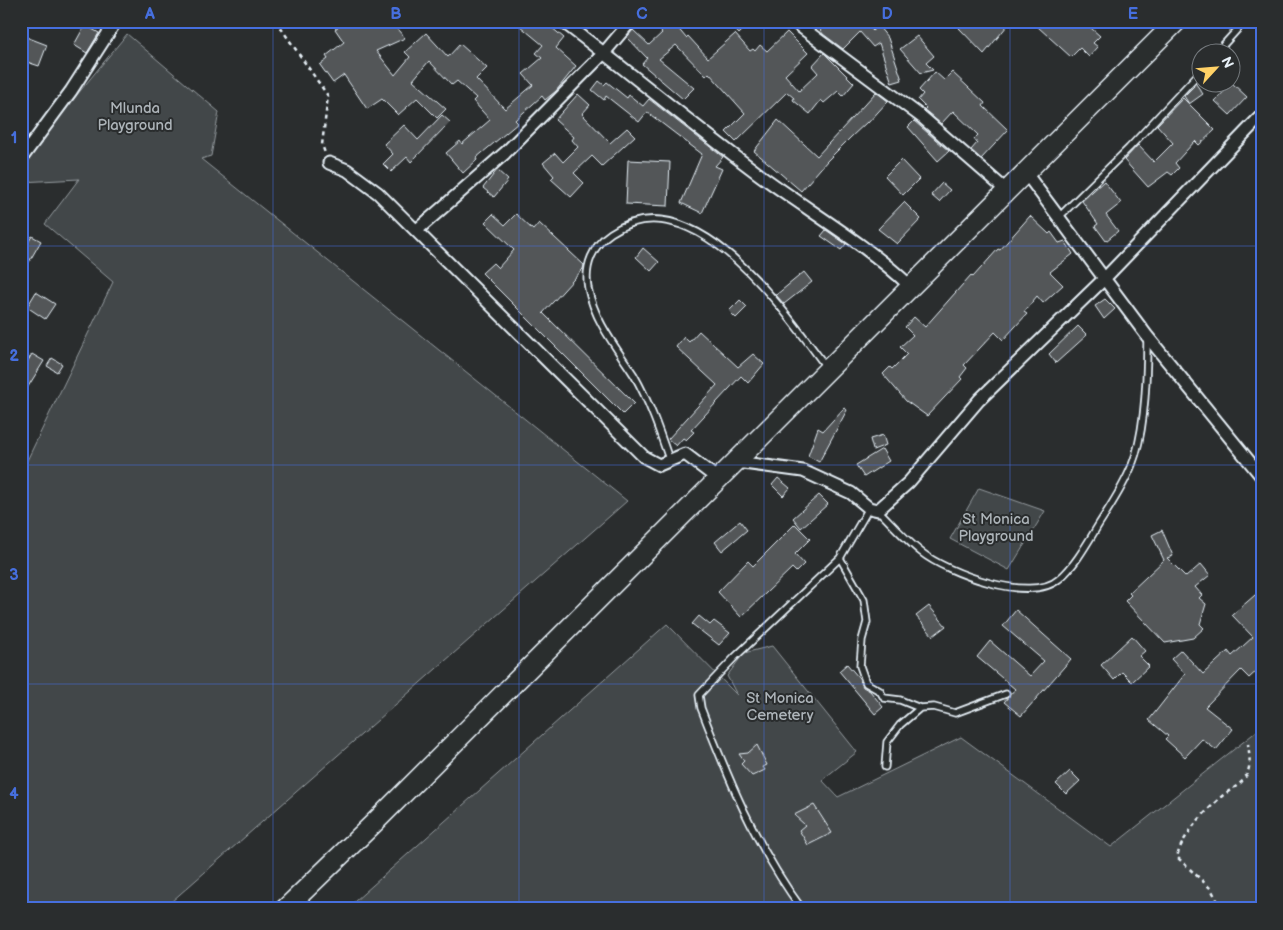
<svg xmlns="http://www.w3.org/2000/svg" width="1283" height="930" viewBox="0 0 1283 930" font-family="'Balsamiq Sans',sans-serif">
<rect width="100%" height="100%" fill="#2a2d2e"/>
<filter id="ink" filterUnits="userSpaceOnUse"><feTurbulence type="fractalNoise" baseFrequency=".02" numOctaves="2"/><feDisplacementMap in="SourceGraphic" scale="10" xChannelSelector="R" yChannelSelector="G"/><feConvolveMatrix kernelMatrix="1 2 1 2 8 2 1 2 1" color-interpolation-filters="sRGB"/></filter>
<g filter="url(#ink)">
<path fill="#424648" stroke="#959ca0" d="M127 34 219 112 211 156 201 159 627 501 163 909H21V473L113 282 45 224 79 179 21 182V163Z
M979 488 1045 511 1009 570 950 539Z
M667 624 737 695 727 676 744 653 772 646 857 752 822 780 838 797 961 737 1111 847 1262 727V909H346Z"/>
<path fill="#535759" stroke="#e8f1f8" d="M346 21H390L405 38 376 51 395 75 410 57 405 52 426 33 448 57 460 44 487 68 476 79 505 109 533 85 523 74 542 58 536 53 543 45 514 21H544L564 38 556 48 576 66 556 91 545 100 542 96 515 120 518 123 476 158 477 160 463 173 446 153 460 141 462 144 490 120 473 101 476 98 457 81 452 85 429 61 413 80 446 109 437 118 417 98 398 115 382 99 367 109 344 75 333 83 320 65 328 59 326 56 344 42 335 29Z
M654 21H672L686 38 688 36 708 58 735 34 750 51 753 49 755 51 760 45 767 51 787 32 808 53 785 75 799 91 818 73 812 66 824 53 854 83 843 96 838 91 824 103 821 100 810 114 793 100 794 98 787 92 736 142 726 132 745 113 709 73 706 76 676 45 659 59 694 88 683 99 642 64 647 58 627 37 633 30 649 45 662 33Z
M727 21H752L739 34Z
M814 21H871L867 25 873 31 872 21H874L888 38 902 80 892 83 879 43 873 47 860 32 843 49 823 34Z
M966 21H1001L1007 26 984 54 959 28Z
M1043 21H1083L1100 36 1093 43 1098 47 1089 57 1080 48 1071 57 1038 27Z
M85 25 99 33 87 53 74 45Z
M21 35 47 45 39 66 21 60Z
M917 36 934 56 926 63 933 70 921 73 900 49Z
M935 72 944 80 952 72 985 103 983 106 1008 130 981 159 971 150 977 143 974 139 978 135 953 111 941 124 924 110 926 108 918 100 923 94 919 90Z
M599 81 604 85 607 82 627 98 629 95 643 106 649 99 723 157 715 166 722 169 702 213 681 203 702 154 647 112 639 122 606 96 604 100 592 90Z
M1232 83 1247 97 1230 115 1215 101Z
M1196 84 1203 94 1189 104 1184 96Z
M876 92 888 101 868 123 867 122 851 137 827 161 801 191 754 151 778 120 817 156Z
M578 94 590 105 582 114 610 143 627 128 635 136 602 166 592 156 574 173 584 183 571 197 551 179 554 176 543 163 555 153 563 162 578 147 572 140 574 137 555 120Z
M1183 98 1215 130 1199 145 1195 141 1175 163 1179 168 1172 175 1168 172 1148 187 1124 160 1138 145 1154 162 1173 143 1157 125Z
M442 115 450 122 411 162 407 157 391 172 383 164 393 154 384 144 404 125 418 140Z
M914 121 949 151 938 161 908 127Z
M628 160 670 162 668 206 626 204Z
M901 160 919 179 903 195 885 176Z
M497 170 508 180 494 197 483 188Z
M1104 181 1121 203 1106 215 1118 231 1106 241 1095 226 1098 224 1082 201Z
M942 183 950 190 939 202 931 195Z
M904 202 921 219 897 244 878 229Z
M493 214 505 225 516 214 533 230 539 223 584 265 583 269 543 313 634 403 623 414 482 273 493 263 498 268 514 250 485 222Z
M1030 216 1049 234 1051 232 1059 243 1065 241 1073 254 1050 272 1063 285 1043 303 1037 296 1024 312 1027 314 1003 340 995 332 964 365 967 368 960 377 962 379 927 416 906 401 883 374 890 367 892 369 907 354 900 347 913 335 905 327 914 317 925 327 971 275 973 277 998 249 1000 250Z
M826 230 846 244 841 250 821 236Z
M32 236 41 241 21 276V254Z
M643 248 659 262 651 271 636 257Z
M804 272 812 282 784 304 776 295Z
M36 292 55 304 45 319 27 307Z
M1105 299 1115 309 1104 319 1095 306Z
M740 300 747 307 736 318 729 311Z
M1078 326 1087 335 1056 363 1049 354Z
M699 331 738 367 753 354 764 364 748 383 741 376 691 430 694 432 686 440 683 438 676 446 668 439 717 385 676 347 684 337 689 342Z
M32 354 44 361 21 398V372Z
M52 358 62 364 57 372 47 366Z
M844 408 847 410 819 462 808 456 818 428 823 431Z
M883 435 886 445 873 450 870 439Z
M882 449 889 461 864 477 856 465Z
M778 478 790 488 783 496 772 485Z
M819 495 828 504 801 528 793 518Z
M740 521 747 530 722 551 715 542Z
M795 524 810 539 795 554 804 564 796 572 792 568 741 617 718 592 748 561 753 566Z
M1162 530 1173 556 1167 558 1186 577 1201 564 1210 575 1195 587 1202 595 1199 598 1206 604 1200 624 1204 628 1193 638 1165 643 1125 601 1131 595 1129 593 1164 560 1152 535Z
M1262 589V666L1249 678 1241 670 1205 707 1233 729 1216 750 1202 739 1185 757 1165 739 1168 736 1149 720 1185 674 1171 659 1181 650 1203 674 1228 651 1232 656 1253 637 1232 615Z
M929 606 946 626 933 636 916 616Z
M1016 610 1071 659 1021 716 1004 702 1015 689 977 657 990 641 1030 676 1044 661 1003 626Z
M699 616 710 625 714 621 730 633 719 645 692 624Z
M1132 636 1145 651 1139 656 1149 666 1132 682 1122 672 1114 680 1101 665Z
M847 664 859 678 863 687 870 691 883 707 875 714 839 671Z
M757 745 767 765 763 767 765 770 752 776 741 764 744 761 739 754 748 753Z
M1070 771 1080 781 1066 794 1056 784Z
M814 805 832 833 808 845 799 830 805 825 794 815Z"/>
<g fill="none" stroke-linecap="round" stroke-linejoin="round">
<g stroke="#e8f1f8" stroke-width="9">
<path id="service" d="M1217 52 1245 21
M1059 217 1129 148 1200 72
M669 459C659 430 649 401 634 375 616 347 595 322 588 288 584 266 593 245 611 233 694 177 785 312 827 368
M878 510C892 524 906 540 921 552 947 573 1031 604 1059 579 1075 566 1088 542 1099 524 1111 505 1124 486 1132 465 1145 433 1147 373 1147 338
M840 558 864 600 867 622 862 640 860 666 866 683 880 691 884 698 900 700 920 708
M885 767 887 742 900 725 920 708 934 707 955 713 1006 694
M802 909C756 847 728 778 701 708L699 695 735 657 840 558 869 508"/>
</g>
<g stroke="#e8f1f8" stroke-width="15">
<path id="minor" d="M562 21C627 70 690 123 756 172 808 211 864 242 911 287
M793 21 923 118 1007 191
M21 159 71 91 116 21
M329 163 347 170 378 193 644 457 659 465 685 454 718 479
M1025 172 1147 336 1262 477
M417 230 505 153 603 54 631 21
M736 462 803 471 851 493 869 508 878 510 909 482 979 400 1104 279 1262 115"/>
</g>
<g stroke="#e8f1f8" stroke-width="22">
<path id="trunk" d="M285 909 374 823 1177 21"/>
</g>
<path stroke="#e8f1f8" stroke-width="2.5" stroke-dasharray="4 4" stroke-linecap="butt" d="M276 21 328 96 322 145 325 153
M1222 909 1211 889 1177 857C1182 835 1204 813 1221 797 1231 788 1244 785 1248 771 1251 763 1249 752 1248 744"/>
<use href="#service" stroke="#2a2d2e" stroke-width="5.5"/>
<use href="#minor" stroke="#2a2d2e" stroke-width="11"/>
<use href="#trunk" stroke="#2a2d2e" stroke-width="19"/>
</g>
</g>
<path fill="none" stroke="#466fde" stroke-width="1" stroke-opacity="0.55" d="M273 21V909M519 21V909M764 21V909M1010 21V909M21 246H1262M21 465H1262M21 684H1262"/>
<g text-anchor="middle" stroke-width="4" stroke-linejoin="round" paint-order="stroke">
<g font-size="15" fill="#aeb5ba" stroke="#2a2d2e">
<text x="135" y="113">Mlunda<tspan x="135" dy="17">Playground</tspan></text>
<text x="996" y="524">St Monica<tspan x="996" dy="17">Playground</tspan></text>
<text x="780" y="703">St Monica<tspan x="780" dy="17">Cemetery</tspan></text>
</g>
</g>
<rect width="1283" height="930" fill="none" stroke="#2a2d2e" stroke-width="55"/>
<g transform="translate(1216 68) rotate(64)"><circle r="24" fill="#2a2d2e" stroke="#767b7f"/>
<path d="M0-4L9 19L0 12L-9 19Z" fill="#ffd166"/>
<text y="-8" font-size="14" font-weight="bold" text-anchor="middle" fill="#e8f1f8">N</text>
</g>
<rect x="28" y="28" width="1228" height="874" fill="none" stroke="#466fde" stroke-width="2"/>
<g font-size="16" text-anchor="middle" font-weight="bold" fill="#466fde">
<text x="150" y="19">A</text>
<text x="396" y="19">B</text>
<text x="642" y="19">C</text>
<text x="887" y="19">D</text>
<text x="1133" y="19">E</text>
<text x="14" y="143">1</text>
<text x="14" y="361">2</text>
<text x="14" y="580">3</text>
<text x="14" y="799">4</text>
</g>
</svg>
